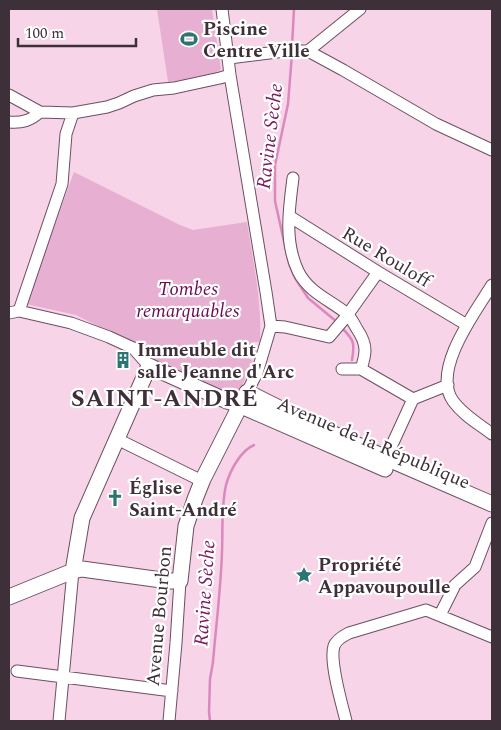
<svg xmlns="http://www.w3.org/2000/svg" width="501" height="730" viewBox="0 0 501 730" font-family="Spectral,serif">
<rect width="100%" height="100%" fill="#f7d4e8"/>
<path fill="#e7afd1" d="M157 9H212L221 69C212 79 181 80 168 82Z
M74 172 180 225 193 230 247 222C253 261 262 301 260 340L259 342H253L249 359 252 360 253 364 238 393 232 394 229 392 228 394 151 360 137 346 76 315 26 304Z"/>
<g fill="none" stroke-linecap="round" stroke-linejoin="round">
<path stroke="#db89bd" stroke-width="2.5" d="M292 46 294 9
M292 54 288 104 275 165V201L289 264 295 278 308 298 337 322
M342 328C354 340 355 343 352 360
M210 721 209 712 210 679 213 662C216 625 221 588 222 551 223 529 221 507 226 485 230 471 240 451 254 445"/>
<g stroke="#6c4f61" stroke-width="13">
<path id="minor" d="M222 9 230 75 266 292 271 326 257 373 247 392
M308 51 360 9
M229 58 285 51H308L343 70 436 124 492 150
M9 95 40 112 73 113 107 107 119 103 134 96 153 90 174 88 220 78 230 75
M9 122C22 123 30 121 40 112
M293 178C289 209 284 241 298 271 308 292 330 300 346 313 351 317 354 324 357 329 361 335 365 343 365 350 365 356 363 363 361 369
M289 216 378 272 467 325
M492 285C476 311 431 370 453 401 463 415 479 424 492 434
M19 311 62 184 66 134 73 113
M9 313 19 311 71 323 109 337 133 348 149 366
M271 326 285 327 329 337 346 317 378 272
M342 369H361L413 399
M117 439 202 481
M386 458 413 399 448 385
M440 615 455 585 475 567 492 523
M17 671 172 691
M59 721 73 571
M169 721 176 643 180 581
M346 721C342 704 329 662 334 646 336 640 343 636 349 633L426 610 492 637"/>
</g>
<g stroke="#6c4f61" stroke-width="17">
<path id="major" d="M73 571 82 518 149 366 227 401 239 405 385 469
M9 597 73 571 82 569 169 581H180L186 526 195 499 203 479 247 392 301 419 386 458 492 504"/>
</g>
<use href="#minor" stroke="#fff" stroke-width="11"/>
<use href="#major" stroke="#fff" stroke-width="15"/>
</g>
<defs>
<g id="stadium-bare" transform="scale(1.35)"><path d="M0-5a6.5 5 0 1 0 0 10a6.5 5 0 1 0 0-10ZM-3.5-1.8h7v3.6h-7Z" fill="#2b7573" stroke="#fff" stroke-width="2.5" paint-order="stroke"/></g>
<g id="building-bare" transform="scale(1.35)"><path d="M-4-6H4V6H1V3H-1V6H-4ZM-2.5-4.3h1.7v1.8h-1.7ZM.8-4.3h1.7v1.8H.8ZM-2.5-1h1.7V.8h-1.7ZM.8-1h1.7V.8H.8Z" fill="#2b7573" stroke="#fff" stroke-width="2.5" paint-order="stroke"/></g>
<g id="church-bare" transform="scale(1.35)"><path d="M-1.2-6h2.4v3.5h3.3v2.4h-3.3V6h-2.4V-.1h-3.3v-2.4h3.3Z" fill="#2b7573" stroke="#fff" stroke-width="2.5" paint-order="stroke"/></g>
<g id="sight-bare" transform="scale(1.35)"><path d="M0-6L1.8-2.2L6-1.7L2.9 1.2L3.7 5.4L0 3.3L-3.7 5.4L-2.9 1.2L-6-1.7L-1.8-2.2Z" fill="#2b7573" stroke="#fff" stroke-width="2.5" paint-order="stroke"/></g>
</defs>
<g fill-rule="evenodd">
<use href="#stadium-bare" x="189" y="39"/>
<use href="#building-bare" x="123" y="360"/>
<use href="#church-bare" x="115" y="498"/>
<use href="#sight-bare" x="304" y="575"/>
</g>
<g text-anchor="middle" stroke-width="4.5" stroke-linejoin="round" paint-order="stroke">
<g font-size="19" font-weight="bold" fill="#3e3038" stroke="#fff" text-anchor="start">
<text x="203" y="35">Piscine<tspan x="203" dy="22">Centre Ville</tspan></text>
<text x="137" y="356">Immeuble dit<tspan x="137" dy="22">salle Jeanne d'Arc</tspan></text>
<text x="129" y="494">Église<tspan x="129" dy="22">Saint-André</tspan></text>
<text x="318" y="571">Propriété<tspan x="318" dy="22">Appavoupoulle</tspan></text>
</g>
<g font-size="19" fill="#3e3038" stroke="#fff">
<text transform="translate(387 256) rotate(31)" y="7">Rue Rouloff</text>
<text transform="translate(374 442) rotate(23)" y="7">Avenue de la République</text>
<text transform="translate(158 616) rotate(-85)" y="7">Avenue Bourbon</text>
</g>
<g font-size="19" font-style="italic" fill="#6d0953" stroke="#fff">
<text x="188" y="295">Tombes<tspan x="188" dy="22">remarquables</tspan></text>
</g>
<g font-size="20" font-style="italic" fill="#7b1b5f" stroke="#fff">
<text transform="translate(269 136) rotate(-83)" y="7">Ravine Sèche</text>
<text transform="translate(204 593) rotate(-86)" y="7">Ravine Sèche</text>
</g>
<g font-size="24" font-weight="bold" letter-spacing="1" fill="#3e3038" stroke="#fff">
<text x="165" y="406">SAINT-ANDRÉ</text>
</g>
</g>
<rect width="501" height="730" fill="none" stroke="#3e3038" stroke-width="20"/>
<path d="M18 38v8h118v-8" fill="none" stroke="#3e3038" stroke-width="2.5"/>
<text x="25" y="38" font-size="15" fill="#3e3038" stroke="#ffffff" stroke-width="4" paint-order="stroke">100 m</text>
</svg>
